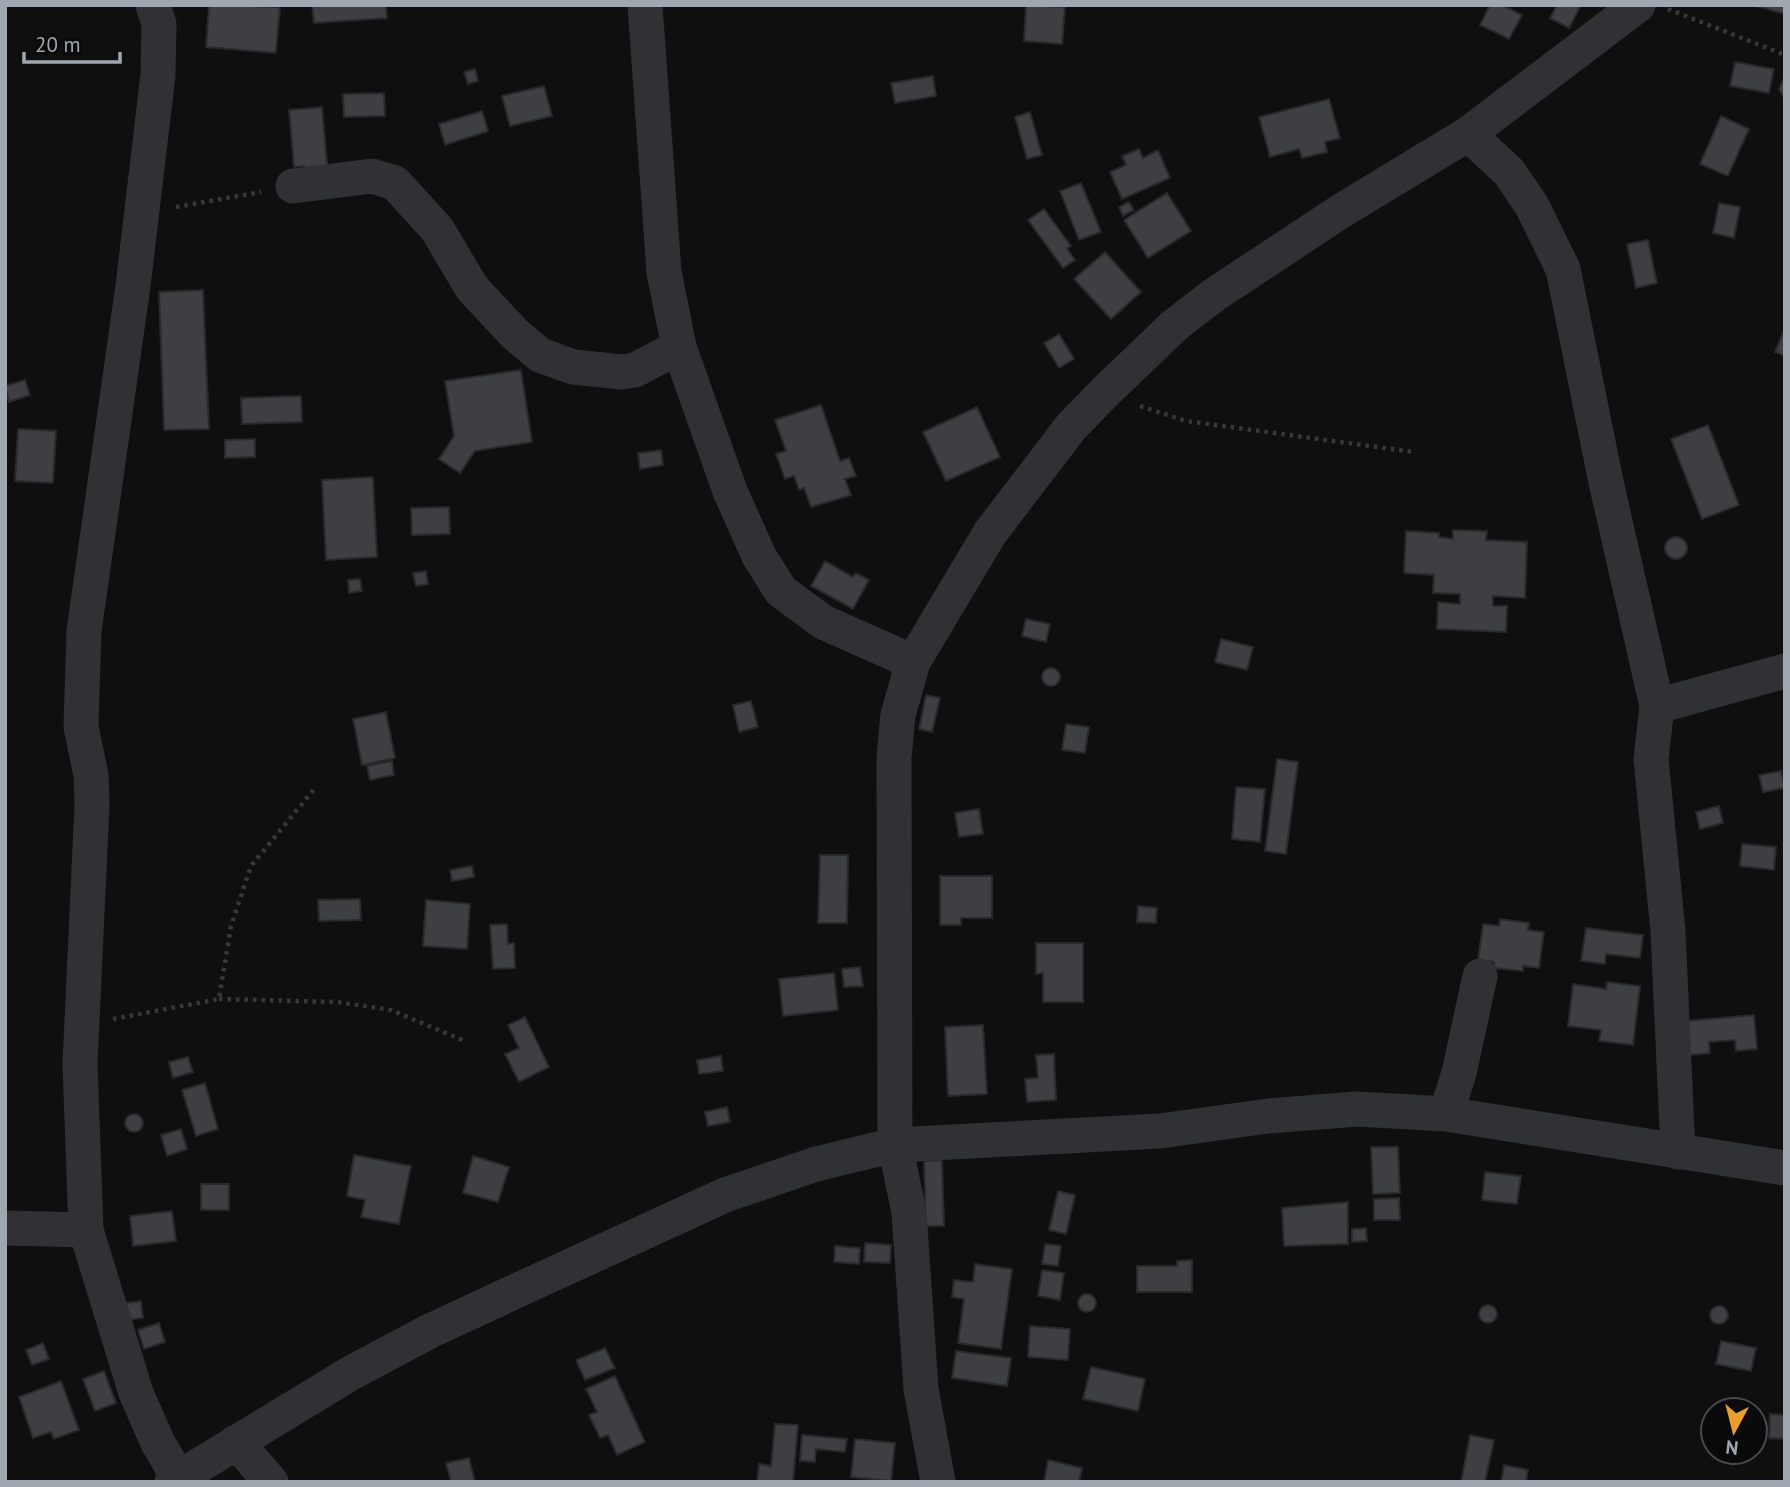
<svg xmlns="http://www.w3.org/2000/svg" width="1790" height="1487" viewBox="0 0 1790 1487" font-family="'PT Sans',sans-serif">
<rect width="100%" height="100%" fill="#0f0f10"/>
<path fill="#3e3f43" stroke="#29292c" stroke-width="2" d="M209 5 280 7 276 53 206 47Z
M312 5H386L387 18 314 23Z
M1026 5 1065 7 1062 44 1024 41Z
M1490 5H1502L1522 15 1509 39 1480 25Z
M1557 5H1581L1569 28 1550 18Z
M1753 5H1785V14Z
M1735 62 1774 69 1769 93 1730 86Z
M475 69 478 81 468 84 464 72Z
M933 76 936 96 895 103 891 83Z
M1783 80H1785V99L1779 89Z
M544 86 552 116 510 126 502 96Z
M384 93 385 116 344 117 343 94Z
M1329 99 1340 138 1325 142 1327 152 1302 158 1299 149 1270 157 1259 117Z
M322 107 327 164 305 179 304 166 294 167 289 110Z
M482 111 488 131 445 145 439 124Z
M1030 112 1042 155 1027 159 1015 117Z
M1721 116 1749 129 1728 176 1700 164Z
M1139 149 1143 158 1158 150 1170 178 1122 199 1110 172 1126 165 1122 156Z
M1081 183 1101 232 1079 240 1060 191Z
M1167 193 1191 231 1148 258 1124 220Z
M1129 202 1134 210 1123 216 1119 207Z
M1719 203 1740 207 1734 238 1713 233Z
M1044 209 1071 246 1067 249 1075 260 1063 268 1028 220Z
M1648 240 1657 283 1636 288 1627 244Z
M1105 252 1141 292 1111 319 1074 279Z
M203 290 209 429 164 430 159 292Z
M1785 329V356L1775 352Z
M1059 334 1074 359 1059 368 1044 343Z
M521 370 532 442 475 451 460 473 439 459 454 436 445 381Z
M25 380 30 395 9 402 5 386Z
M301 396 302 422 242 424 241 398Z
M821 405 840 461 849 458 856 476 845 479 851 495 811 507 804 488 799 490 794 476 785 479 776 454 786 451 775 420Z
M977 407 1000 457 946 481 923 432Z
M1708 425 1739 505 1702 519 1671 439Z
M18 429 56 431 53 483 15 481Z
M255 439V457L225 458V440Z
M661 450 663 465 640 469 638 453Z
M373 477 377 557 326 560 322 480Z
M449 507 450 534 412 535 411 508Z
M1453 530 1487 531 1486 540 1527 542 1525 598 1493 596V606H1507L1506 632 1437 629 1438 602 1460 604V594L1433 593 1434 575 1404 573 1406 531 1439 533V537L1453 539Z
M1665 548a11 11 0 1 1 22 0a11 11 0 1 1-22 0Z
M825 561 853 577 856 573 869 580 853 609 811 586Z
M426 571 428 584 416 586 413 573Z
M360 579 362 591 349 593 348 580Z
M1026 619 1050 624 1046 642 1022 636Z
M1221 639 1253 647 1247 670 1215 662Z
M1042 677a9 9 0 1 1 18 0a9 9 0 1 1-18 0Z
M926 695 940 698 932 732 919 729Z
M751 701 758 727 739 732 733 705Z
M386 712 395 758 362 765 353 719Z
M1066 724 1089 727 1085 753 1062 750Z
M1277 759 1298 762 1286 854 1265 851Z
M392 761 394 775 370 780 367 766Z
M1781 771 1785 788 1763 792 1759 775Z
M1236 787 1265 789 1260 842 1232 839Z
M1719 806 1723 823 1700 829 1696 812Z
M979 809 983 834 959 837 955 813Z
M1742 844 1776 847 1774 870 1740 866Z
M820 855H848L847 923H818Z
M472 866 474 877 452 881 450 870Z
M940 876H992V918H961V925H940Z
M360 899 361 920 319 921 318 900Z
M426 900 470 904 467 949 423 946Z
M1138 906 1157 908 1156 923 1137 922Z
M1500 919 1529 923 1528 930 1544 932 1539 968 1523 966V971L1494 968V962L1478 960 1483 924 1499 926Z
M507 924 508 944 514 943 515 968 493 969 490 925Z
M1586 928 1643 935 1640 958 1606 954 1605 964 1581 961Z
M1036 943H1083V1002H1043V973L1036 974Z
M860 967 863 986 844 987 842 969Z
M834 973 838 1010 783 1016 779 979Z
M1607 982 1640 986 1633 1045 1599 1041 1601 1030 1568 1026 1573 984 1606 989Z
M1754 1015 1757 1049 1736 1051 1735 1040 1709 1042 1710 1053 1690 1055 1686 1021Z
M525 1017 549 1067 519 1082 505 1054 519 1048 508 1025Z
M983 1025 987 1094 948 1096 945 1027Z
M1054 1054 1056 1100 1027 1102 1025 1079 1038 1078 1036 1055Z
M721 1056 723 1071 699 1074 697 1060Z
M188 1057 193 1072 173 1078 169 1062Z
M205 1083 218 1129 196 1136 182 1090Z
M727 1107 730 1122 708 1126 705 1112Z
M125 1123a9 9 0 1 1 18 0a9 9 0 1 1-18 0Z
M181 1129 187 1149 167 1156 161 1135Z
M1371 1147H1398L1400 1193 1373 1194Z
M354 1155 411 1166 399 1224 361 1217 365 1200 347 1196Z
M473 1156 509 1167 498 1202 463 1193Z
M942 1160 944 1226H926L924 1161Z
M1485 1172 1521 1176 1517 1204 1482 1200Z
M201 1184H229V1210H201Z
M1058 1191 1075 1195 1066 1234 1049 1230Z
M1399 1198 1400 1220H1374V1199Z
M1348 1202V1244L1284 1246 1282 1208Z
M172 1211 176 1241 133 1246 130 1216Z
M1366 1228 1367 1241 1352 1242V1229Z
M865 1243 891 1245 890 1263 864 1262Z
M1045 1244 1061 1246 1058 1266 1042 1264Z
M835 1246 860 1248 859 1264 834 1262Z
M1192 1260V1292H1137V1266H1177V1261Z
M975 1264 1012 1269 1001 1349 958 1343 964 1299 952 1297 954 1280 973 1282Z
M1042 1270 1064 1273 1060 1300 1038 1296Z
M1078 1303a9 9 0 1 1 18 0a9 9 0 1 1-18 0Z
M141 1301 143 1318 127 1320 125 1303Z
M1479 1314a9 9 0 1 1 18 0a9 9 0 1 1-18 0Z
M1710 1315a9 9 0 1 1 18 0a9 9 0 1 1-18 0Z
M159 1323 165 1342 144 1349 138 1330Z
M1030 1326 1070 1329 1068 1360 1028 1357Z
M1721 1341 1756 1348 1751 1371 1716 1364Z
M43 1343 49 1359 32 1365 26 1350Z
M605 1348 615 1368 585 1380 576 1360Z
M956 1351 1011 1358 1007 1386 952 1378Z
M1091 1367 1145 1379 1138 1411 1083 1399Z
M104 1371 116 1403 95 1411 83 1379Z
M615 1376 645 1442 617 1455 608 1435 600 1438 589 1415 597 1412 586 1389Z
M61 1381 79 1430 54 1439 51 1432 33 1438 19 1397Z
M1770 1414 1785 1415V1439L1769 1438Z
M775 1424 798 1425 793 1482H757L759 1464 771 1466Z
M802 1435 847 1439 845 1452 816 1449 815 1462 800 1461Z
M1470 1435 1494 1440 1485 1482H1461Z
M855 1439 895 1443 891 1481 851 1477Z
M469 1458 475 1482H451L446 1463Z
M1048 1460 1082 1468 1079 1482H1044Z
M1504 1465 1528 1470 1526 1482H1501Z"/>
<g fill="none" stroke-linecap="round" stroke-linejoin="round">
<path stroke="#36383c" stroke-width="4.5" stroke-dasharray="3.5 5" stroke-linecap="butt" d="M1668 9 1785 55
M176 207 261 192
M1140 406 1186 421 1414 452
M219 999 337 1002 391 1010 467 1042
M113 1019 219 999 231 926 251 866 315 788"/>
<path stroke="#303135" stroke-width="35" d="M153 5 159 24 158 75 133 286 84 631 81 727 91 775 92 805 80 1064 86 1230 136 1393 158 1443 178 1477
M645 5 664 272 679 347 730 491 759 556 781 591 823 622 913 662
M1468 134 1509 172 1532 206 1563 269 1606 482 1657 706 1651 759 1668 931 1678 1152
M293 186 372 176 395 183 437 229 472 288 515 334 540 355 573 367 622 372 635 370 679 347
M1657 706 1785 671
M1446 1114 1459 1073 1480 976
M5 1228 86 1230
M236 1442 271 1482
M172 1482 351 1373 430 1331 529 1285 725 1195 816 1164 895 1145 1160 1131 1268 1116 1357 1109 1446 1114 1785 1168
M938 1482 921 1389 909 1212 895 1145 894 757 898 715 913 662 990 533 1071 427 1105 392 1175 325 1214 295 1341 211 1468 134 1638 5"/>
</g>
<rect width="1790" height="1487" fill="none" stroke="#a1a7b1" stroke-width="14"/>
<g transform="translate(1734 1431) rotate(187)"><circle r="33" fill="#0a0a0b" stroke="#46494d" stroke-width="2"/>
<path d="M0-5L12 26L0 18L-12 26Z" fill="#e99e2e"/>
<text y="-10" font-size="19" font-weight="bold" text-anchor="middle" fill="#a1a7b1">N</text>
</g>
<path d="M24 52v10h96v-10" fill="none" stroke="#a1a7b1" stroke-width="3.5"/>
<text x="35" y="52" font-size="21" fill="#a1a7b1" stroke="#0a0a0b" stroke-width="5" paint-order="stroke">20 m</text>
</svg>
